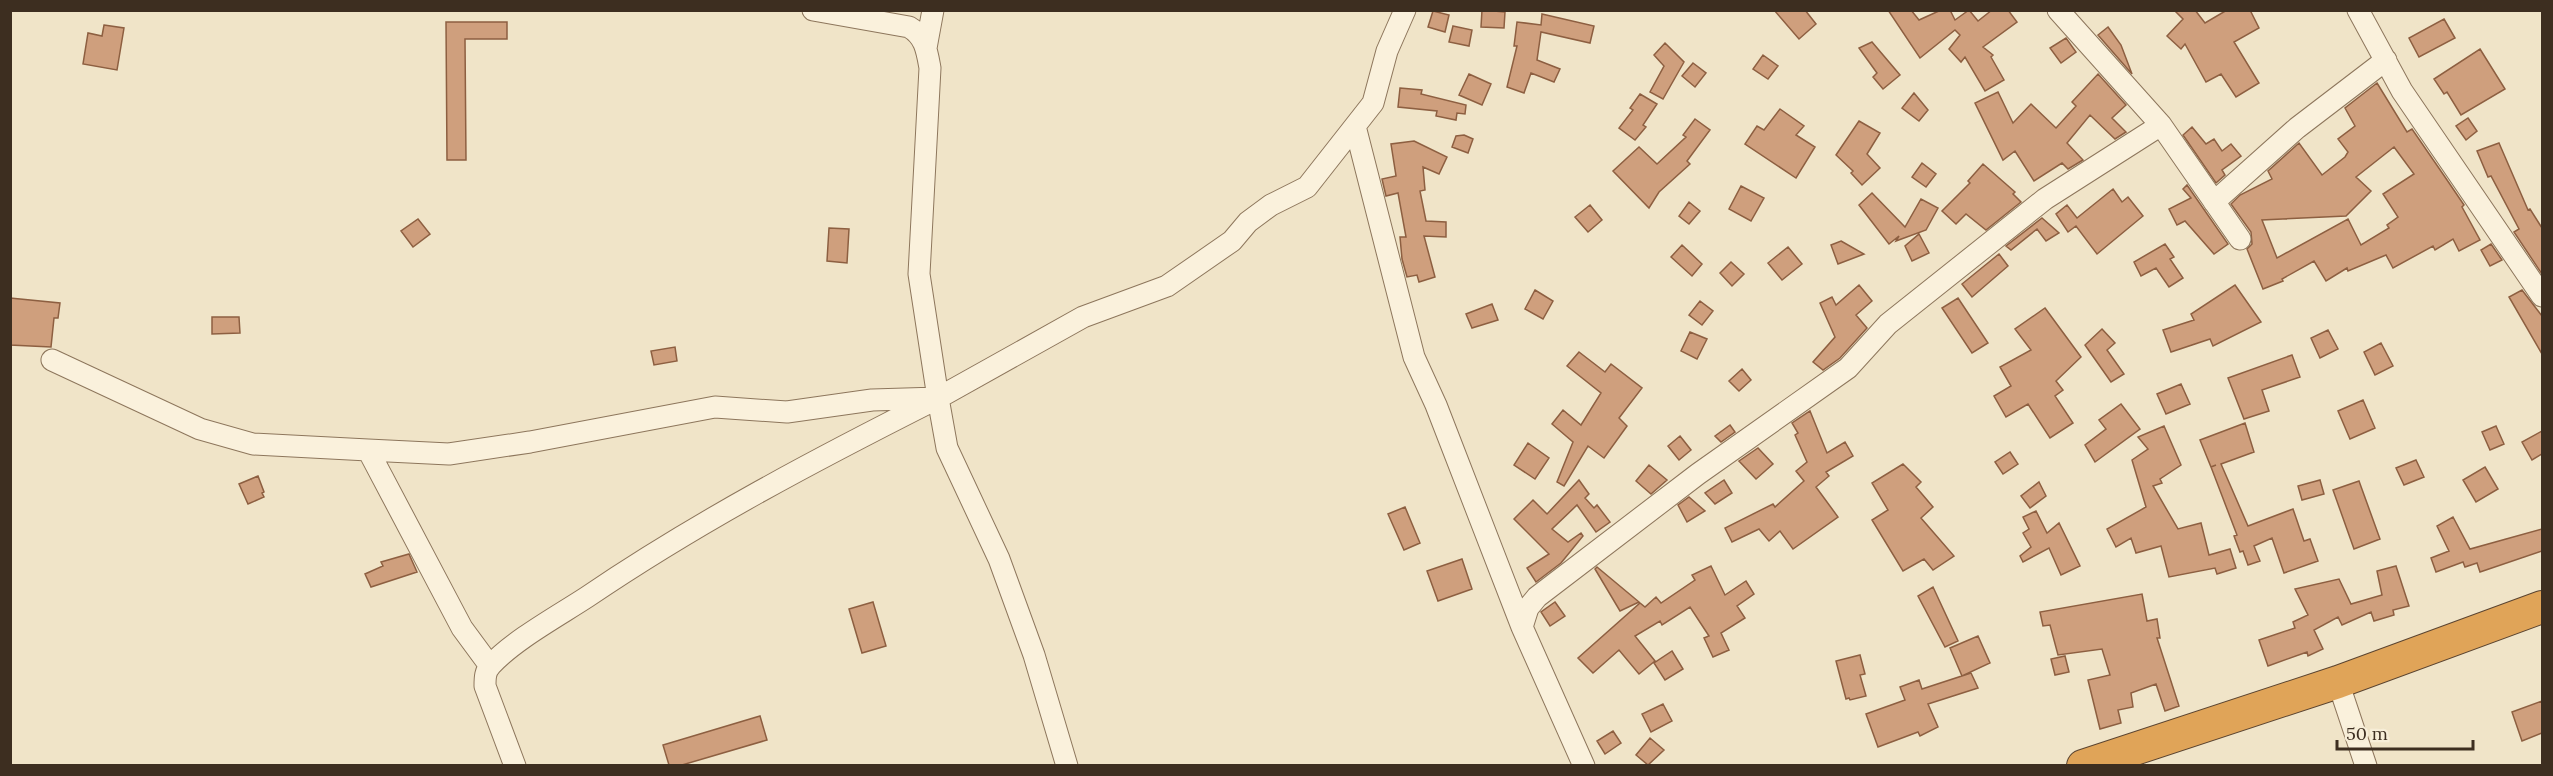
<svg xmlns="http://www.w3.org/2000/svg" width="2553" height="776" viewBox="0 0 2553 776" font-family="Lora,serif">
<rect width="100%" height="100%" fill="#f0e4c8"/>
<path fill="#cf9f7d" stroke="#8d5f41" stroke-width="1.5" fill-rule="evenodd" d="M1482 10 1505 12 1504 28 1481 27Z
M1774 10H1805L1816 24 1799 39Z
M1888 10H1911L1919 20 1941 10H1950L1955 20 1969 10 1978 21 1992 10H2008L2017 22 1983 47 1993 55 1991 57 2004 80 1985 91 1965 57 1961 62 1949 49 1960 35 1955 30 1920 58Z
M2174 10H2195L2205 23 2227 10H2250L2259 28 2234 42 2259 83 2236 97 2221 74 2206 82 2185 44 2181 49 2167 36 2183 19Z
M1433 11 1449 15 1445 32 1428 27Z
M1542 14 1594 26 1590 43 1541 32 1537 60 1560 69 1554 82 1531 73 1524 93 1507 87 1517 46H1514L1517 22 1541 25Z
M2444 19 2455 38 2419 57 2409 38Z
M446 22H507V39H465L466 160H447Z
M104 25 124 28 117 70 83 64 88 33 102 36Z
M1453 26 1472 30 1469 46 1449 42Z
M2108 27 2121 45 2132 74 2098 35Z
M2066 38 2076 52 2061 63 2050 48Z
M1872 42 1900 75 1883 89 1873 77 1877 73 1859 48Z
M1665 43 1684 62 1663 99 1650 92 1664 66 1654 55Z
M2480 49 2505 89 2461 115 2447 92 2444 94 2434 79Z
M1763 55 1778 66 1768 79 1753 69Z
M1693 63 1706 73 1695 87 1682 76Z
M1469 74 1491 84 1482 105 1459 95Z
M2098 74 2126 105 2112 118 2126 132 2115 139 2090 115 2067 143 2083 160 2068 169 2062 163 2034 181 2015 151 2003 160 1975 103 1998 92 2013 123 2031 104 2056 128 2076 106 2072 102Z
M2377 83 2407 132 2412 129 2445 177 2464 205 2462 207 2480 240 2459 251 2453 239 2435 250 2433 246 2393 268 2386 255 2348 271 2347 268 2326 281 2314 261 2282 279 2283 281 2263 289 2247 249 2252 244 2251 232 2231 204 2240 195 2272 179 2268 171 2299 143 2322 175 2345 157 2348 152 2338 139 2355 126 2345 108ZM2394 147 2414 174 2383 194 2398 217 2387 225 2389 228 2361 245 2348 219 2277 258 2262 220 2346 216 2371 191 2356 177Z
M1400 88 1422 90 1421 94 1466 105 1465 114 1457 113 1456 120 1436 116 1437 111 1398 107Z
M1914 93 1928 110 1919 121 1902 108Z
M1640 94 1657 104 1643 125 1646 127 1635 140 1619 128 1633 110 1630 108Z
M1780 109 1804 126 1796 135 1815 147 1796 178 1745 144 1757 126 1764 130Z
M2468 118 2477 131 2466 140 2456 126Z
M1695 119 1710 130 1687 161 1690 164 1659 192 1649 208 1613 171 1639 147 1657 164 1686 137 1683 135Z
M1859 121 1880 133 1867 154 1880 168 1862 185 1851 173 1853 171 1836 155Z
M2192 127 2206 144 2214 139 2222 151 2231 144 2241 156 2222 170 2225 175 2216 183 2183 135Z
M1464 135 1473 139 1468 153 1452 147 1456 136Z
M1414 141 1447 157 1439 174 1423 167 1425 190 1420 191 1426 221 1446 222V237L1424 236 1435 277 1419 282 1417 275 1407 277 1402 259 1400 237H1406L1398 193 1386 196 1382 179 1396 176 1391 144Z
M2499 143 2528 210 2530 209 2542 228V274L2514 232 2519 229 2491 176 2488 177 2477 151Z
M1922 163 1936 174 1926 187 1912 177Z
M1983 164 2015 192 2013 194 2021 202 1986 230 1966 214 1956 224 1942 211 1970 183 1968 181Z
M2187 185 2228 244 2214 254 2185 221 2177 225 2169 209 2191 198 2183 189Z
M1741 186 1764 198 1751 221 1729 209Z
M2113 189 2122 202 2128 197 2143 216 2097 254 2076 226 2068 232 2056 214 2067 205 2077 218Z
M1872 193 1905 227 1921 199 1938 208 1926 230 1896 241 1899 236 1889 244 1859 205Z
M1689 202 1700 211 1689 224 1679 216Z
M1590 205 1602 220 1588 232 1575 217Z
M2042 218 2059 233 2046 241 2037 229 2011 250 2006 246Z
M418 219 430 234 413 247 401 231Z
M829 228 849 229 847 263 827 261Z
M1919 234 1929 253 1912 261 1905 246Z
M1841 241 1864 254 1838 264 1831 245Z
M2165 244 2174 257 2170 259 2183 278 2169 287 2156 268 2141 276 2134 262Z
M2491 244 2502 260 2490 266 2481 250Z
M1682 245 1702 264 1692 276 1671 257Z
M1788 247 1802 264 1782 280 1768 263Z
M1999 254 2008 266 1972 297 1962 284Z
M1731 262 1744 274 1732 286 1720 273Z
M1859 285 1872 301 1856 315 1867 328 1840 358 1823 370 1813 362 1835 337 1820 303 1832 297 1836 305Z
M2235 285 2261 322 2213 346 2210 339 2171 352 2163 330 2194 320 2191 314Z
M1535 290 1553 301 1543 319 1525 309Z
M2522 290 2542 316V354L2509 297Z
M10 298 60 303 58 318H54L51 347 10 345Z
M1958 298 1988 343 1972 353 1942 308Z
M1700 301 1713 311 1702 325 1689 315Z
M1492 304 1498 320 1472 328 1466 314Z
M2045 308 2081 357 2056 381 2063 390 2055 396 2073 423 2050 438 2028 404 2006 417 1994 396 2011 386 2000 367 2031 350 2015 329Z
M212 317H239L240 333 212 334Z
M2102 329 2115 343 2107 350 2124 374 2111 382 2085 345Z
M2328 330 2338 349 2320 358 2311 338Z
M1690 332 1707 339 1697 359 1681 351Z
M2381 343 2393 366 2375 375 2364 352Z
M675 347 677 361 654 365 651 351Z
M1579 352 1605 372 1611 364 1642 388 1619 418 1627 426 1604 458 1588 446 1564 486 1557 482 1573 442 1552 424 1563 410 1581 425 1601 393 1567 366Z
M2292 355 2300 377 2262 390 2269 411 2244 419 2228 378Z
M1742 369 1751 380 1739 391 1729 381Z
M2181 384 2190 404 2166 414 2157 394Z
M2363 400 2375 428 2350 439 2338 411Z
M2121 404 2140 429 2095 462 2085 445 2106 429 2099 420Z
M1810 411 1827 453 1845 442 1853 456 1826 472 1829 476 1816 487 1838 517 1793 549 1780 531 1769 541 1759 529 1732 542 1725 528 1773 504 1775 507 1804 481 1796 471 1807 462 1795 435 1798 433 1792 423Z
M2245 423 2254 452 2221 464 2248 526 2293 509 2304 541 2310 539 2318 561 2284 573 2272 538 2254 546 2260 561 2248 565 2243 551 2240 552 2234 536 2237 535 2211 467 2216 465 2211 467 2200 440Z
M1730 425 1735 432 1721 442 1715 436Z
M2164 426 2181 465 2160 479 2162 483 2153 486 2178 529 2201 523 2209 555 2230 549 2236 568 2217 574 2215 568 2169 577 2161 546 2136 553 2131 538 2116 547 2107 529 2146 507 2132 460 2148 449 2138 437Z
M2496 426 2504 444 2490 450 2482 432Z
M2542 431V454L2532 460 2522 442Z
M1680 436 1691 450 1679 460 1668 446Z
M1528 443 1549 458 1535 479 1514 465Z
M1758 448 1773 464 1756 479 1739 461Z
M2010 452 2018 464 2003 474 1995 462Z
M2416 460 2424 477 2404 485 2396 468Z
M1903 464 1921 482 1916 487 1933 507 1921 518 1954 556 1933 570 1924 559 1903 571 1872 520 1888 510 1872 483Z
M1649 465 1667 480 1651 494 1636 481Z
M2485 467 2498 489 2476 502 2463 480Z
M258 476 264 492 262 493 264 497 248 504 239 484Z
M1579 480 1589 494 1585 498 1594 508 1597 505 1610 522 1596 532 1577 505 1552 529 1568 542 1581 533 1583 536 1561 563 1536 582 1527 568 1549 554 1514 519 1533 500 1547 514Z
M1724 480 1732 493 1715 504 1705 493Z
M2320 480 2324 494 2302 500 2298 486Z
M2359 481 2380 539 2354 549 2333 490Z
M2039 482 2046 496 2030 508 2021 496Z
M1689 497 1705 511 1687 522 1678 505Z
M1405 507 1420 543 1404 550 1388 514Z
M2036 511 2047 533 2059 523 2080 566 2061 575 2049 548 2023 562 2020 556 2031 547 2023 533 2029 529 2023 517Z
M2453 517 2470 549 2542 529V551L2480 572 2477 563 2465 567 2463 562 2436 572 2431 558 2449 551 2437 526Z
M409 554 417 572 371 587 365 574 383 566 381 562Z
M1462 559 1472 589 1438 601 1427 571Z
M1711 566 1725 595 1746 581 1754 594 1737 606 1745 618 1721 633 1729 650 1713 657 1704 638 1709 636 1690 607 1662 625 1660 621 1635 636 1655 661 1639 674 1619 650 1593 673 1578 658 1640 603 1645 607 1656 597 1661 603 1695 580 1692 575Z
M2396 566 2409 606 2393 610 2394 615 2374 621 2371 612 2342 625 2338 617 2314 630 2323 649 2308 656 2307 652 2268 666 2259 640 2295 628 2293 622 2308 615 2295 589 2339 579 2351 604 2382 595 2377 571Z
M1597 567 1639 602 1620 611 1595 569Z
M1933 587 1958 641 1945 647 1918 596Z
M2142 594 2147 621 2157 619 2160 638H2157L2179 706 2165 711 2156 684 2131 693 2133 707 2118 710 2121 723 2100 729 2088 680 2110 675 2102 649 2058 655 2050 625 2043 626 2040 612Z
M873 602 886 646 862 653 849 609Z
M1555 602 1565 616 1550 626 1541 612Z
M1978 636 1990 663 1962 676 1950 648Z
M1672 651 1683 669 1665 680 1654 663Z
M1860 655 1865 674 1860 675 1866 696 1850 700 1849 698 1846 699 1836 661Z
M2065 656 2069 672 2055 675 2051 659Z
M1971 673 1978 688 1928 704 1938 727 1920 736 1918 732 1878 747 1866 714 1905 700 1900 687 1919 680 1922 689Z
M2542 701V733L2522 741 2512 712Z
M1663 704 1672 721 1651 732 1642 714Z
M760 716 767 740 682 765H669L663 745Z
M1613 731 1621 743 1605 754 1597 741Z
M1650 738 1664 750 1648 765 1636 755Z"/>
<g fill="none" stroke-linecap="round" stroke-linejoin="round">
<g stroke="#8d765c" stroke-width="23">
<path id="minor" d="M813 10 909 27C925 36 927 51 930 68L919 274 938 398
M2058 10 2161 125 2240 239
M2358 10 2402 91 2542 296
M926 48 933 10
M1355 126 1414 357 1436 405 1522 627
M2214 202 2297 128 2386 60
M52 360 200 429 253 444 368 450 449 454 530 442 715 407 787 412 872 400 938 398 1083 317 1167 286 1232 241 1248 222 1271 205 1307 187 1373 103 1387 51 1405 10
M368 450 462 628 490 666
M2338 682 2366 766
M515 766 485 686C485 678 485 671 491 665 514 640 558 616 587 597 699 521 817 459 938 398L947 448 999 559 1034 655 1067 766
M1584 766 1522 627 1528 608 1537 597 1698 474 1848 368 1888 324 2045 199 2161 125"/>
</g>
<g stroke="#5b4430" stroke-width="34">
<path id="highway" d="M2083 766 2338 682 2542 607"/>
</g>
<use href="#minor" stroke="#faf1dc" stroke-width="21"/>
<use href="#highway" stroke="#e0a458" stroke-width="32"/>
</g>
<rect width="2553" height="776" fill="none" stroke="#3d2e20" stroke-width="24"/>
<path d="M2337 740v9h136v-9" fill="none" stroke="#3d2e20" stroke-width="3"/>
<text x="2346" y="740" font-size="18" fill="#3d2e20" stroke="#f7eed8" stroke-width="4.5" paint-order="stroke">50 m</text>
</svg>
